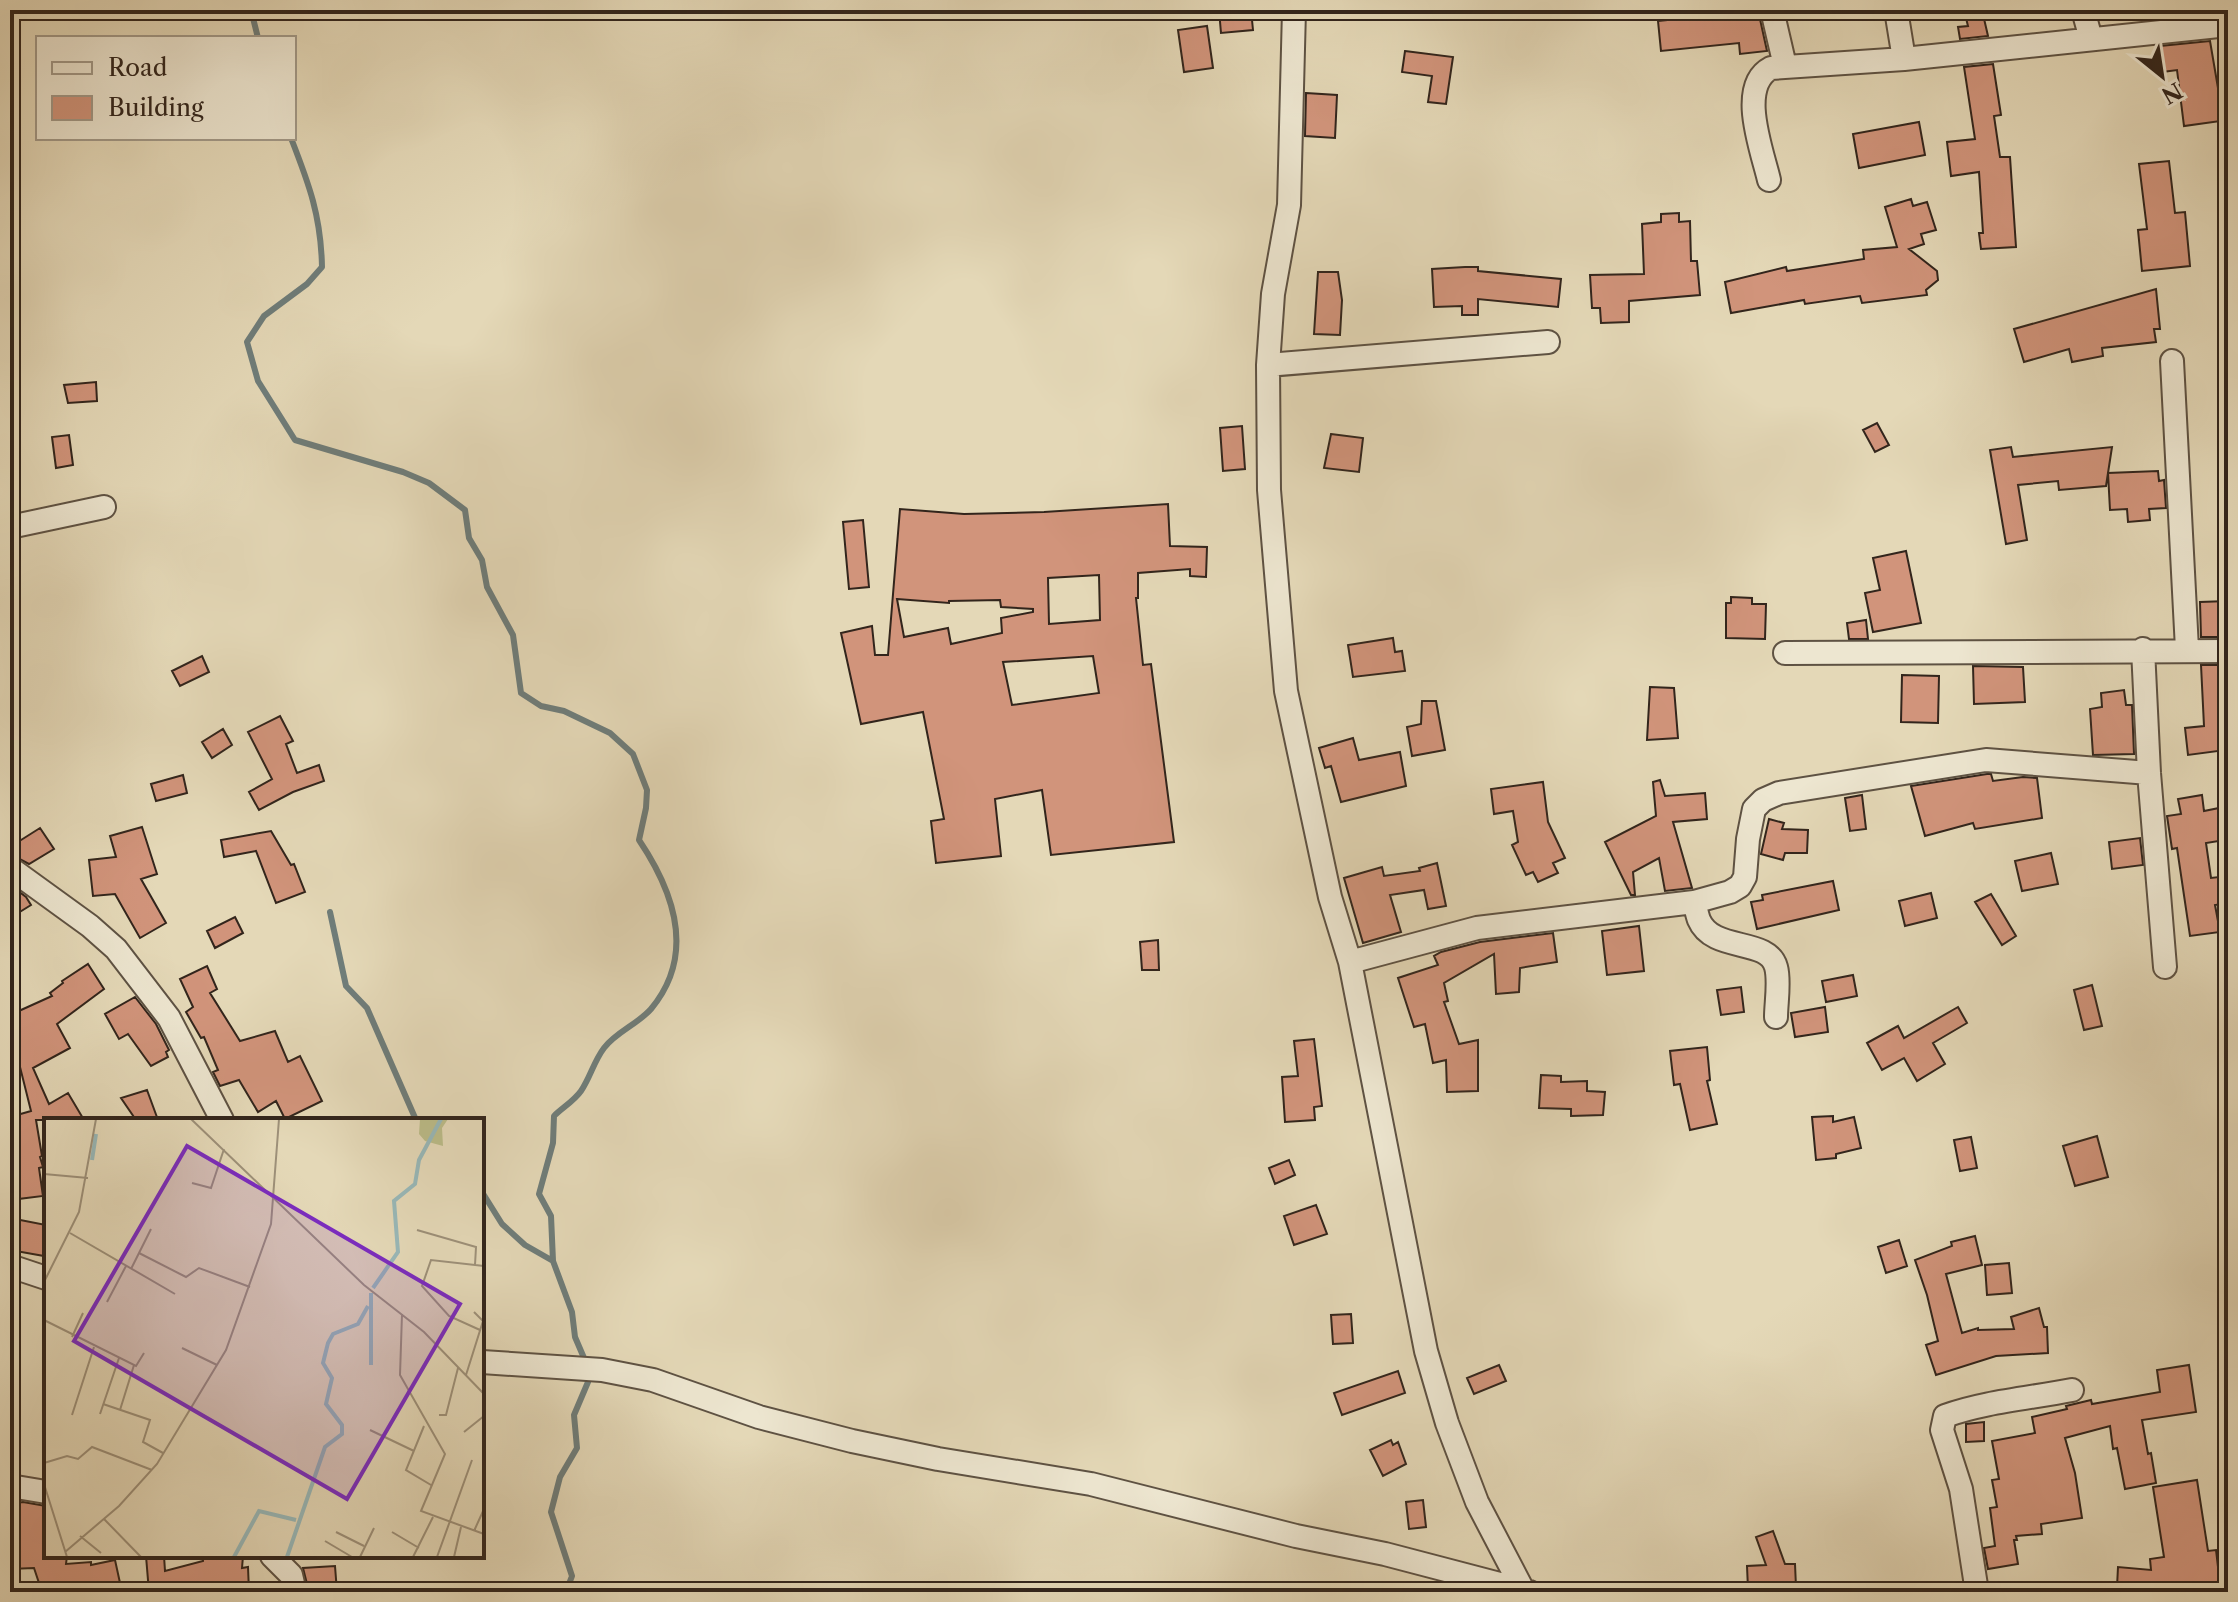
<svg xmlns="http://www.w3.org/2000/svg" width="2238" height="1602" viewBox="0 0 2238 1602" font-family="'Libre Caslon Text',serif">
<rect width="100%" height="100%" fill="#e4d8b7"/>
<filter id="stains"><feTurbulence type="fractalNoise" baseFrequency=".0025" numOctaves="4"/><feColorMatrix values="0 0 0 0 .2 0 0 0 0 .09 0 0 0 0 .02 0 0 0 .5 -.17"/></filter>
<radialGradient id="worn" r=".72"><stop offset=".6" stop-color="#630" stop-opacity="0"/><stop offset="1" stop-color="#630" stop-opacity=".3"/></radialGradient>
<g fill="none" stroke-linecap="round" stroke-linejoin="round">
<path stroke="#6f7d7a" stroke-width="6" d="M251 10 258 38
M291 138C309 184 321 216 322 267L307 284 264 316 247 342 258 381 295 440 403 472 429 483 465 510 469 538 482 560 487 587 513 635 521 693 541 706 564 711 610 733 633 754 647 790 646 808 639 840C674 892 696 955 651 1009 638 1024 616 1032 604 1048 594 1061 590 1078 581 1091 574 1101 562 1108 554 1116L553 1143 539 1194 551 1216 553 1261
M330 912 346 986 367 1008 416 1120
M482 1192 502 1224 525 1245 553 1261 572 1312 575 1337 584 1358
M566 1592 572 1576 551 1512 560 1477 577 1448 574 1415 588 1382"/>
</g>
<path fill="#d1947b" stroke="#32251c" stroke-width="2" fill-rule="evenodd" d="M1219 10H1251L1253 30 1221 33Z
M1696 10H1758L1767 51 1740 54 1739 43 1661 51 1658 21 1696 17Z
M1964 10H1982L1988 36 1960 39 1958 27 1968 26Z
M1207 26 1213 68 1184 72 1178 30Z
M2210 41 2218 88 2228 86V120L2184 126 2177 70 2162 72 2160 46Z
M1405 51 1453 57 1446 104 1428 102 1432 76 1402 72Z
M1993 64 2001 115 1994 116 2000 157H2010L2016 247 1981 249 1979 233H1983L1979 172 1951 176 1947 142 1975 139 1964 67Z
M1306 93 1337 95 1335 138 1305 136Z
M1919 122 1925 155 1859 168 1853 134Z
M2169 161 2175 213 2185 212 2190 266 2142 271 2138 230 2147 229 2139 164Z
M1911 199 1913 206 1927 202 1936 230 1921 234 1924 244 1909 249 1937 271 1938 280 1926 290 1927 295 1862 303 1860 296 1805 304 1804 300 1731 313 1725 282 1786 267 1787 271 1864 259 1863 250 1897 247 1885 207Z
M1679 213V222L1690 221 1691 261H1697L1700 295 1629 301V322L1601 323 1600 308H1592L1590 275 1644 274 1642 224 1661 222V214Z
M1465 267H1478V271L1561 279 1558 307 1478 299V315H1462V306L1434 307 1432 269Z
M1318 272H1338L1342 300 1340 335 1314 334Z
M2156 289 2160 329H2154L2156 342 2102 348 2103 356 2072 362 2069 349 2024 362 2014 329Z
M96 382 97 401 68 403 64 385Z
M1877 423 1889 445 1875 452 1863 430Z
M1242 426 1245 469 1223 471 1220 428Z
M1331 434 1363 438 1359 472 1324 468Z
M69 435 73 465 56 468 52 437Z
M2011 447 2013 457 2112 447 2106 486 2059 490 2058 481 2018 485 2027 540 2006 544 1990 450Z
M2158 471 2159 481 2164 480 2166 508 2149 509 2150 520 2128 522 2127 509 2110 510 2108 473Z
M1168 504 1170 546 1207 547 1206 577 1190 576V569L1138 573V598H1136L1143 665 1151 664 1174 842 1051 855 1042 790 995 799 1001 856 936 863 931 821 944 819 923 712 861 724 841 633 872 626 875 655H888L900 509 964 514 1044 512ZM1099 575 1100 620 1049 624 1048 578ZM897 599 949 603V601L1000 600 1001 607 1033 609V612L1001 618 1002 633 951 644 948 628 904 637ZM1093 656 1099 693 1012 705 1003 662Z
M863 520 869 587 849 589 843 522Z
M1906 551 1921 623 1873 632 1865 593 1880 590 1873 558Z
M1731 597 1752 598V604H1766L1765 639 1726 638V603H1731Z
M2228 601V637H2201L2200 602Z
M1866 620 1868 639H1849L1847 623Z
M1393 638 1395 652 1402 651 1405 671 1353 677 1348 645Z
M202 656 209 672 180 686 172 671Z
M2201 665H2228V714L2222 715 2226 750 2188 755 2185 728 2204 726Z
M1973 666 2023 667 2025 702 1974 704Z
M1902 675 1939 676 1938 723 1901 722Z
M1650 687 1674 688 1678 738 1647 740Z
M2124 690 2126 705H2132L2134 754 2093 755 2090 709 2102 707 2101 693Z
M1422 701H1436L1445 750 1412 756 1407 727 1421 724Z
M280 716 293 741 286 744 297 773 319 765 324 781 293 792 259 810 249 792 272 779 248 732Z
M223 729 232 745 212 758 202 742Z
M1353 738 1359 760 1400 752 1406 786 1341 802 1331 766 1325 768 1319 748Z
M1987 774H1991L1993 781 2023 777 2037 778 2042 818 1975 829 1973 823 1925 836 1911 786Z
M183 775 187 793 156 801 151 784Z
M1660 780 1665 796 1705 793 1707 819 1673 822 1692 888 1665 891 1659 858 1633 872 1635 895H1631L1605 842 1656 816 1653 782Z
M1543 782 1548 822 1565 858 1553 863 1558 873 1538 882 1533 872 1526 875 1512 845 1518 842 1513 811 1494 814 1491 789Z
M1862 795 1866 829 1850 831 1845 798Z
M2202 795 2204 811 2219 808 2225 840 2206 843 2211 878 2228 876V903L2215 905 2220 932 2190 936 2177 848 2172 849 2167 816 2181 814 2178 799Z
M1769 819 1784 823 1782 829 1808 830 1807 853H1785L1783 860 1761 854Z
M142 827 157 874 141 879 166 923 140 938 115 894 93 896 89 860 116 857 110 836Z
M40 828 54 849 29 864 10 854V847Z
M271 831 291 865 294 864 305 892 276 903 256 851 224 857 221 840Z
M2140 838 2143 865 2112 869 2109 842Z
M2051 853 2058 884 2022 891 2015 861Z
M1437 863 1446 906 1428 909 1424 890 1390 895 1401 932 1363 943 1344 878 1382 867 1384 876 1420 871 1419 868Z
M1833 881 1839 910 1757 929 1751 902 1763 900 1762 895Z
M10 885 26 897 31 905 10 918Z
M1931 893 1937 918 1905 926 1899 901Z
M1991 894 2016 936 2002 945 1975 902Z
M235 917 243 933 215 948 207 931Z
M1639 926 1644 971 1607 975 1602 931Z
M1553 933 1557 962 1520 968 1519 992 1496 994 1494 954 1444 983 1448 1001 1444 1002 1459 1044 1478 1040V1091L1447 1092 1446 1060 1433 1063 1425 1024 1414 1027 1398 978 1438 965 1434 956 1441 952 1480 942Z
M1158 940 1159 970H1142L1140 942Z
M88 964 104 989 57 1024 70 1048 33 1068 49 1104 68 1093 84 1120H36L42 1156 40 1157 43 1167 39 1168 43 1196 10 1200V1117L31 1111 15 1047 18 1046 10 1027V1015L52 996 50 993 63 983 62 981Z
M207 966 217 989 210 993 240 1041 275 1031 288 1062 300 1056 322 1101 285 1119 276 1101 258 1112 239 1080 220 1086 213 1072 218 1070 204 1037 201 1038 186 1012 193 1007 180 979Z
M1853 975 1857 996 1826 1002 1822 981Z
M2092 985 2102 1026 2084 1030 2074 990Z
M1741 987 1744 1012 1721 1015 1717 990Z
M135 997 156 1024 169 1050 166 1052 168 1057 151 1066 128 1034 119 1039 105 1014Z
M1825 1007 1828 1032 1795 1037 1791 1013Z
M1958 1007 1967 1023 1933 1043 1945 1064 1917 1081 1904 1058 1882 1070 1867 1043 1898 1026 1904 1038Z
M1314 1039 1322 1106 1314 1107 1315 1120 1285 1122 1282 1077 1298 1076 1294 1041Z
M1707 1047 1710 1080 1707 1081 1717 1124 1690 1130 1680 1084 1674 1085 1670 1051Z
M1541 1075 1561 1076V1082L1587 1081V1091L1605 1092 1603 1115 1571 1116V1109L1539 1108Z
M147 1090 158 1120H136L121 1098Z
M1833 1116V1122L1854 1117 1861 1148 1836 1154V1158L1816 1160 1812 1117Z
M2097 1136 2108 1177 2075 1186 2063 1146Z
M1971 1137 1977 1168 1960 1171 1954 1140Z
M1289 1160 1295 1175 1275 1184 1269 1168Z
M1316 1205 1327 1234 1294 1245 1284 1216Z
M10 1218 46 1225 44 1256 10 1250Z
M1975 1236 1982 1265 1946 1274 1962 1333 1978 1328V1330L2014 1329 2011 1317 2039 1308 2044 1327H2047L2048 1353 1996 1356 1936 1375 1926 1345 1938 1341 1927 1295 1915 1260 1952 1246 1951 1242Z
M1899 1240 1907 1266 1886 1273 1878 1247Z
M2009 1263 2012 1293 1987 1295 1985 1265Z
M1351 1314 1353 1343 1333 1344 1331 1315Z
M1499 1365 1506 1381 1474 1394 1467 1378Z
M2189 1365 2196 1412 2142 1420 2148 1454 2151 1453 2156 1483 2125 1489 2117 1448 2113 1449 2110 1426 2065 1438 2075 1473 2082 1518 2041 1524 2042 1534 2016 1536 2017 1540H2014L2018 1564 1988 1569 1984 1548 1995 1546 1990 1508 1997 1507 1992 1480 1999 1479 1992 1441 2035 1433 2032 1417 2067 1409 2066 1406 2091 1400 2092 1404 2160 1392 2157 1370Z
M1398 1371 1405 1393 1342 1415 1334 1393Z
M1984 1422V1441L1966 1442V1424Z
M1391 1440 1393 1445 1398 1442 1406 1464 1383 1476 1370 1450Z
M2197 1480 2208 1551 2216 1550 2220 1584 2158 1592H2154L2153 1589 2117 1587 2118 1567 2151 1570 2150 1559 2164 1557 2153 1487Z
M1423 1500 1426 1527 1409 1529 1406 1502Z
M23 1502 46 1506V1556H67L66 1564 91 1562V1565L115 1560 122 1592H42L34 1568 10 1569V1504Z
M1773 1531 1785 1564H1795L1796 1587 1748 1589 1747 1566 1766 1565 1756 1537Z
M146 1556H164L165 1571 203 1561V1556H243L242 1568 248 1567 249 1592H149Z
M335 1566 337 1592H309L303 1568Z"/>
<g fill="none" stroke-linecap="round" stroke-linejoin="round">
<g stroke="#5e5243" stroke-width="26">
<path id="minor" d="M1294 10 1289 205 1273 294 1268 365 1269 490 1286 691 1330 897 1350 962 1426 1351 1447 1423 1477 1502 1524 1592
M1772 10 1785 66
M1896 10 1904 59
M2083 10 2091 39
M1769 180C1762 150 1737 86 1771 68L1904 59 2228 25
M2172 361 2187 649
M1268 365 1548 342
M10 527 104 507
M2143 649 2149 773 2165 967
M1785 653 2228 651
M10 868 90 926 116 949 169 1018 222 1120
M1694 902C1696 908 1697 915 1699 920 1713 953 1768 937 1776 967 1780 981 1776 1003 1776 1017
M1350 962 1477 928 1694 902 1730 892 1740 886 1745 877 1748 839 1754 809 1763 800 1779 793 1986 760 2149 773
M10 1266 46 1278
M482 1362 602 1370 653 1380 759 1417 852 1441 938 1459 1091 1484 1296 1536 1385 1554 1530 1592
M10 1486 46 1492
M272 1556 291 1575 295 1592
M1977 1592 1961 1489 1942 1430 1945 1416C1983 1402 2031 1398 2072 1390"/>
</g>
<use href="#minor" stroke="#ede6d0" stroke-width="22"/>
</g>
<g transform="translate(44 1118)">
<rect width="440" height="440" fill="#e4d8b7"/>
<path d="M376 1H404L398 10 399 28 381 23 375 16Z" fill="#bbbc89"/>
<path fill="none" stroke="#98b8b8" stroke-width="4" d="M48 42 52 16M329 170 354 134 350 83 371 66 375 42 397 1M327 247V175M190 439 215 393 252 402M243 439 281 329 298 316V307L282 286 288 260 279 245 284 225 289 216 314 206 324 188"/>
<path fill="none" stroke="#9d9079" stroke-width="2" d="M147 1 320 167 380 214 440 276M0 56 44 60M148 65 167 70 180 31M373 112 432 129 431 147M26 115 131 176M95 135 142 159 155 150 206 169M87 151 107 111M0 164 35 94 52 1M63 184 82 148M358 196 356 257 401 336 377 393 440 416M0 202 92 248 100 235M436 212 405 198 378 168 387 142 440 148M28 219 39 195M138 230 173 247M422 257 439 203 430 194M59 286 106 302 99 324 119 335M76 292 90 247M56 296 75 240M28 297 50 229M395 297H402L414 250M380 308 362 352 387 367M326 312 370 333M420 314 440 298M0 345 23 338 34 341 48 329 108 352M0 366 23 439M60 401 97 439M430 413 440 391M292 414 320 428M348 414 375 430M36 418 57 435M281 423 308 439M21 434 75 388 113 346 182 232 227 106 235 1M316 439 330 410M369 439 389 399M393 439 428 342M410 439 417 409"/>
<path fill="#7b2cbf" fill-opacity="0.15" stroke="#7b2cbf" stroke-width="4" d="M143 28 416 186 303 381 30 223Z"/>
<rect width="440" height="440" fill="none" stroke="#32251c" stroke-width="4"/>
</g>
<rect width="2238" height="1602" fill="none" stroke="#e4d8b7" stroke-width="40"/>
<rect x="12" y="12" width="2214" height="1578" fill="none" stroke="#32251c" stroke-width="4"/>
<rect x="20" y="20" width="2198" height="1562" fill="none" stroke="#32251c" stroke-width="2"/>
<rect x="36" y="36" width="260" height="104" fill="#ede6d0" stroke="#a29988" stroke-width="2"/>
<rect x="52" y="62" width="40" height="12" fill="#ede6d0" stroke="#a29988" stroke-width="2"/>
<text x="108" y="76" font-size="24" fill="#32251c">Road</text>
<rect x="52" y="96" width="40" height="24" fill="#d1947b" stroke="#a29988" stroke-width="2"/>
<text x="108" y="116" font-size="24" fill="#32251c">Building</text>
<g transform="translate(2162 76) rotate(150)" stroke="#ede6d0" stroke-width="6" paint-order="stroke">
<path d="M0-6L14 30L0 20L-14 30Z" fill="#32251c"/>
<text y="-12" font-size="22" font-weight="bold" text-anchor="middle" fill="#32251c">N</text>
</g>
<rect width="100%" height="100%" filter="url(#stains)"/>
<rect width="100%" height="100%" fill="url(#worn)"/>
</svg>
